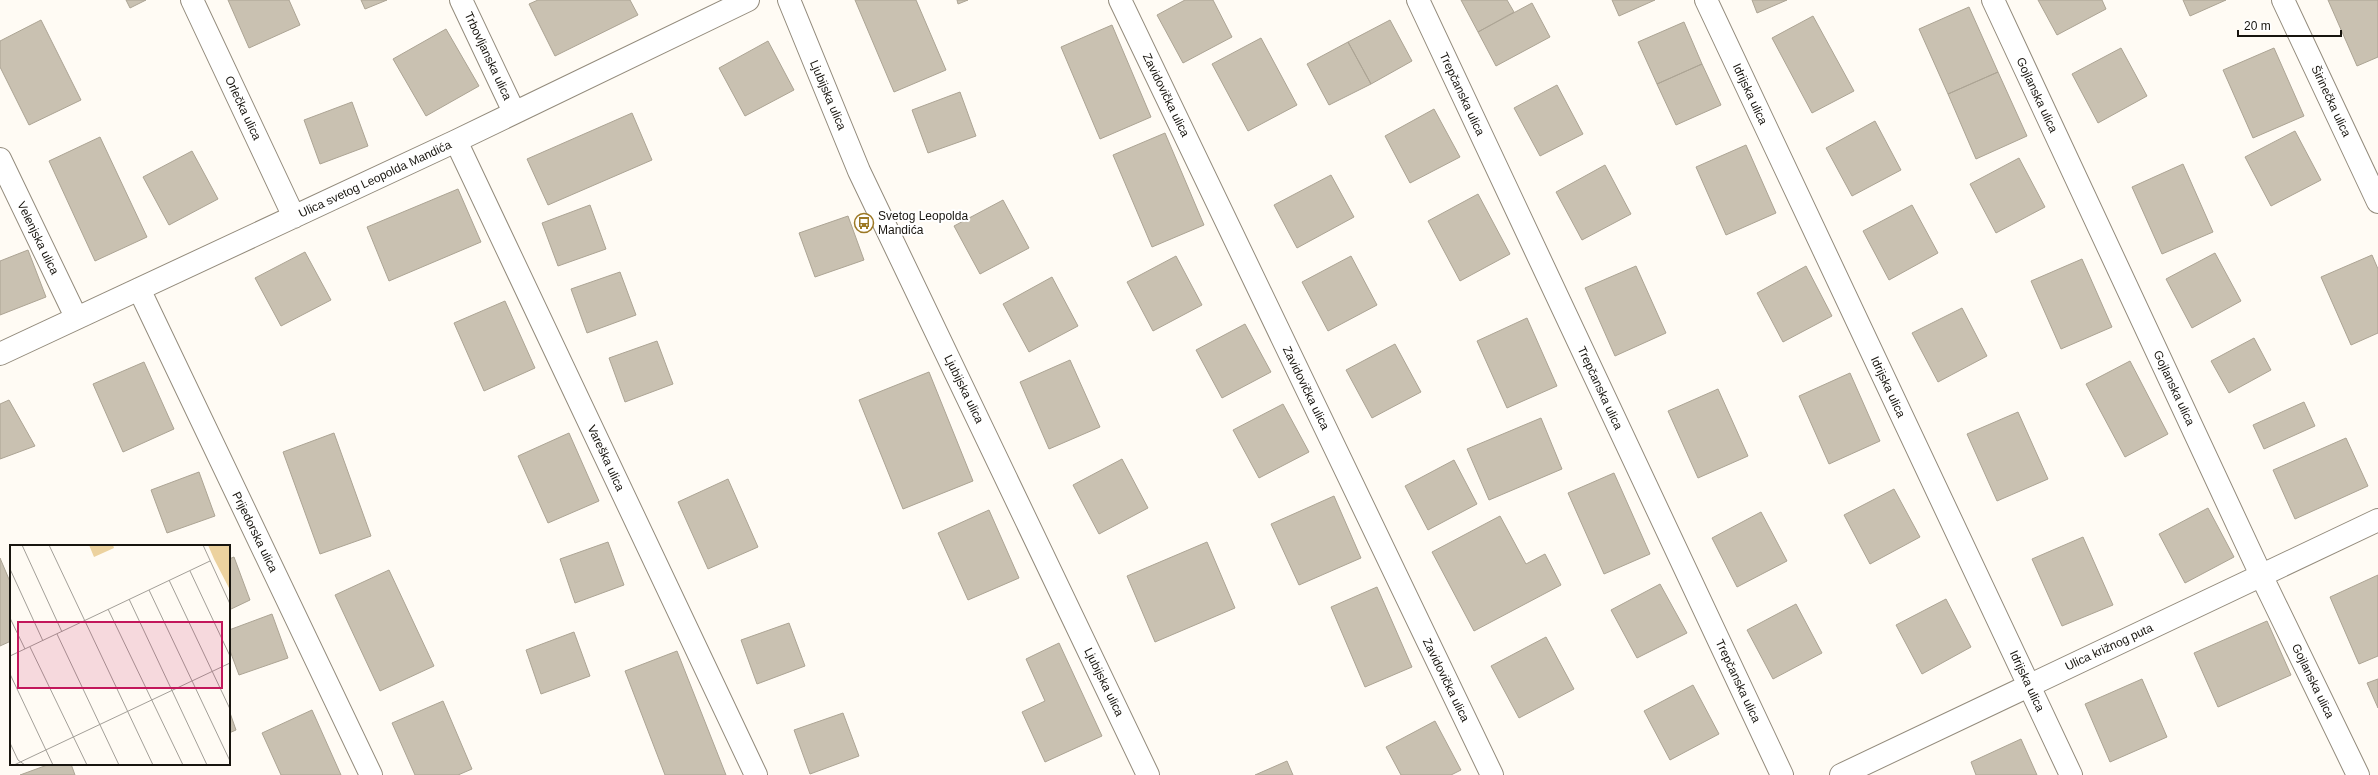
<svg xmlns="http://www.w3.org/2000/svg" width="2378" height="775" viewBox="0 0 2378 775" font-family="Helvetica,sans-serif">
<rect width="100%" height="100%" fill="#fffbf4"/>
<path fill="#c9c1b1" stroke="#aca494" d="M126 0H146L130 8Z
M228 0H289L300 25 249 48Z
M361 0H387L365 9Z
M538 0H630L638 15 555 56 529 4Z
M855 0H916L946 70 894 92Z
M957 0H968L958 4Z
M1185 0H1213L1232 37 1183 63 1157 15Z
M1461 0H1507L1514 12 1478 32Z
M1612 0H1655L1619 16Z
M1752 0H1787L1757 13Z
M2038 0H2102L2106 9 2057 35Z
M2183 0H2226L2190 16Z
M2328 0H2378V57L2357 66Z
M1532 3 1550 37 1496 66 1478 32Z
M1969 7 1998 72 1948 94 1919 29Z
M1813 16 1854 91 1812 113 1772 38Z
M41 20 81 100 29 125 0 67V41Z
M1390 20 1412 61 1371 84 1348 42Z
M1684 22 1702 64 1657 84 1638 42Z
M1112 25 1151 117 1100 139 1061 47Z
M446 29 479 86 426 116 393 59Z
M1261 38 1297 105 1248 131 1212 64Z
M768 41 794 90 745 116 719 68Z
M1348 42 1371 84 1329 105 1307 64Z
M2121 48 2147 96 2098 123 2072 74Z
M2274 48 2304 116 2253 138 2223 70Z
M1702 64 1721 105 1676 125 1657 84Z
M1998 72 2027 136 1976 159 1948 94Z
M1557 85 1583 134 1540 156 1514 108Z
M960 92 976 136 928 153 912 110Z
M352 102 368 146 320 164 304 120Z
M1434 109 1460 157 1410 183 1385 136Z
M632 113 652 160 548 205 527 159Z
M1875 121 1901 170 1852 196 1826 148Z
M2295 131 2321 180 2271 206 2245 157Z
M1165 133 1204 225 1152 247 1113 155Z
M100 137 147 237 95 261 49 161Z
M1746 145 1776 213 1726 235 1696 167Z
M192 151 218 199 169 225 143 177Z
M2019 158 2045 207 1996 233 1970 184Z
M2183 164 2213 232 2162 254 2132 187Z
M1605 165 1631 214 1582 240 1556 192Z
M1331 175 1354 217 1297 248 1274 205Z
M458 189 481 242 389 281 367 227Z
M1478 194 1510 254 1460 281 1428 221Z
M1003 200 1029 248 980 274 954 226Z
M590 205 606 249 558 266 542 223Z
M1912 205 1938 253 1889 280 1863 231Z
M848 216 864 260 815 277 799 233Z
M28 250 46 297 0 315V261Z
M305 252 331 300 281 326 255 278Z
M2215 253 2241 301 2192 328 2166 279Z
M2372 255 2378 269V333L2351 345 2321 277Z
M1176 256 1202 305 1153 331 1127 282Z
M1351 256 1377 305 1328 331 1302 282Z
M2082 259 2112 327 2061 349 2031 281Z
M1636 266 1666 333 1615 356 1585 288Z
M1806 266 1832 316 1783 342 1757 293Z
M620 272 636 315 587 333 571 289Z
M1052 277 1078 326 1029 352 1003 304Z
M505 301 535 368 484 391 454 323Z
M1962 308 1987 356 1938 382 1912 333Z
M1527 318 1557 386 1507 408 1477 341Z
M1245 324 1271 372 1222 398 1196 350Z
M2254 338 2271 370 2229 393 2211 361Z
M657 341 673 384 625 402 609 358Z
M1395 344 1421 392 1372 418 1346 370Z
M1070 360 1100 427 1049 449 1020 382Z
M2130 361 2168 434 2125 457 2086 384Z
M144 362 174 429 123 452 93 384Z
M929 372 973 481 903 509 859 400Z
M1850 373 1880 441 1829 464 1799 396Z
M1718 389 1748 456 1698 478 1668 411Z
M9 400 35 446 0 459V404Z
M2304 402 2315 426 2264 449 2253 425Z
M1283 404 1309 452 1259 478 1233 430Z
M2018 412 2048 479 1997 501 1967 434Z
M1541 418 1562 469 1489 500 1467 449Z
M334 433 371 536 320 554 283 452Z
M569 433 599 501 548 523 518 456Z
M2346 438 2368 486 2295 519 2273 470Z
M1122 459 1148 508 1099 534 1073 485Z
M1454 460 1477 504 1428 530 1405 486Z
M199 472 215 516 167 533 151 490Z
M1614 473 1650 554 1604 574 1568 493Z
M728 479 758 547 708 569 678 502Z
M1894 489 1920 537 1870 564 1844 515Z
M1334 496 1361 558 1299 585 1271 524Z
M2208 508 2234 557 2185 583 2159 534Z
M989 510 1019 578 968 600 938 533Z
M1761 512 1787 561 1737 587 1712 538Z
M1500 516 1526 564 1545 554 1561 585 1474 631 1432 552Z
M2083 537 2113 605 2062 626 2032 559Z
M608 542 624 585 575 603 560 559Z
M1207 542 1235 608 1155 642 1127 576Z
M234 557 250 600 229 610V559Z
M0 558 11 584V641L0 646Z
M389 570 434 666 380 691 335 595Z
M2378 575V656L2359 664 2330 597Z
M1660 584 1687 633 1637 658 1611 610Z
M1377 587 1412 667 1365 687 1331 607Z
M1946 599 1971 647 1922 674 1896 625Z
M1796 604 1822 653 1773 679 1747 630Z
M272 614 288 658 239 675 229 648V630Z
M2267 621 2291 675 2218 707 2194 653Z
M789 623 805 666 757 684 741 640Z
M574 632 590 676 541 694 526 650Z
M1546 637 1574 689 1519 718 1491 666Z
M1059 643 1102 736 1045 762 1022 712 1045 701 1026 659Z
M677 651 726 775H665L625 671Z
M2142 679 2167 737 2110 762 2085 704Z
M2378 679V708L2367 683Z
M1693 685 1719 734 1670 760 1644 711Z
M443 701 472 769 458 775H415L392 723Z
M229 710 236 730 229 733Z
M312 710 341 775H281L262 733Z
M843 713 859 756 810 774 794 730Z
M1435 721 1461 770 1451 775H1401L1386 747Z
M2021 739 2037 775H1976L1971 762Z
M1287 761 1293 775H1255Z
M50 764H71L75 775H20Z"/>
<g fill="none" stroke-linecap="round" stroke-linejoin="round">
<g stroke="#938b7c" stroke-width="24">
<path id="minor" d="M192 0 294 217
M461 0 514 112
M789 0 859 171 1148 775
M1120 0 1492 775
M1418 0 1782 775
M1706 0 2071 775
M1993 0 2261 575 2358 775
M2283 0 2378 202
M456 141 756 775
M0 159 76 317
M139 289 371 775
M0 354 456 141 748 0
M1841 775 2378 520"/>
</g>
<use href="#minor" stroke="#fff" stroke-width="22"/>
</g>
<defs>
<g id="bus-ring" transform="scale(1)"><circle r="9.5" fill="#fff" stroke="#9c7824" stroke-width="1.5"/><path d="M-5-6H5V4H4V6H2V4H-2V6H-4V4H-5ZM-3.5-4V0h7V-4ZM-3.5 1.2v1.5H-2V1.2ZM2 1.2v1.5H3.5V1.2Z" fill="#9c7824"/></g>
</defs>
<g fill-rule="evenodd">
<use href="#bus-ring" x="864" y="223"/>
</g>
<g text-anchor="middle" stroke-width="4" stroke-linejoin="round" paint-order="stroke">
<g font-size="12" fill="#18150f" stroke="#fff">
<text transform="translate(488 56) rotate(65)" y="4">Trbovljanska ulica</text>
<text transform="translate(1462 94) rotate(65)" y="4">Trepčanska ulica</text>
<text transform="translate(1750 94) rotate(65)" y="4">Idrijska ulica</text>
<text transform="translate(828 95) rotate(67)" y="4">Ljubijska ulica</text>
<text transform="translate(1166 95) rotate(64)" y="4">Zavidovička ulica</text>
<text transform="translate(2037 95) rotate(65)" y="4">Gojlanska ulica</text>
<text transform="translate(2331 101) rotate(65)" y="4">Širinečka ulica</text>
<text transform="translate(243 108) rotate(65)" y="4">Orlečka ulica</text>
<text transform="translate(375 179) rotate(-25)" y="4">Ulica svetog Leopolda Mandića</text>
<text transform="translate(38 238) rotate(64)" y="4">Velenjska ulica</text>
<text transform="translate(1888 387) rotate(65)" y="4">Idrijska ulica</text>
<text transform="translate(1306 388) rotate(64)" y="4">Zavidovička ulica</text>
<text transform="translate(1600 388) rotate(65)" y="4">Trepčanska ulica</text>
<text transform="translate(2174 388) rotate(65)" y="4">Gojlanska ulica</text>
<text transform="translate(964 389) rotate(64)" y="4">Ljubijska ulica</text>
<text transform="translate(606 458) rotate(65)" y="4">Vareška ulica</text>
<text transform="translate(255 532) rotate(64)" y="4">Prijedorska ulica</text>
<text transform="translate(2109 647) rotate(-25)" y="4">Ulica križnog puta</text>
<text transform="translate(1446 680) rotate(64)" y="4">Zavidovička ulica</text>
<text transform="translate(1738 681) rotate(65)" y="4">Trepčanska ulica</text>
<text transform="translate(2027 681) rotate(65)" y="4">Idrijska ulica</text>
<text transform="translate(2313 681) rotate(64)" y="4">Gojlanska ulica</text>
<text transform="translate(1104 682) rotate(64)" y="4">Ljubijska ulica</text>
</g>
<g font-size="12" fill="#18150f" stroke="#fff" text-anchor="start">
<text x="878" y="220">Svetog Leopolda<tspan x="878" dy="14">Mandića</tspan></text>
</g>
</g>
<g transform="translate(10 545)">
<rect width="220" height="220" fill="#fffbf4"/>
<path d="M79 0H103L104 3 84 12ZM198 0H220V45L204 14Z" fill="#ecd29f"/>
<path fill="none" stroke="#a39f98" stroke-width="1" d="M12 0 52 87M39 0 143 220M193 0 220 59M0 24 33 96M180 26 220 111M159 35 220 164M139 45 220 216M119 54 197 220M98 64 173 220M0 73 15 104M47 89 109 220M20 102 77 220M0 111 200 16M0 129 43 220M0 198 8 215 15 220M4 220 220 118"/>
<path fill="#c2185b" fill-opacity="0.15" stroke="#c2185b" stroke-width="2" d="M8 77H212V143H8Z"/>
<rect width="220" height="220" fill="none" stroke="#18150f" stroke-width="2"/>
</g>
<path d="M2238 30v6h103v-6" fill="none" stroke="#18150f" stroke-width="2"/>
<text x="2244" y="30" font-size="12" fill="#18150f" stroke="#ffffff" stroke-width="3" paint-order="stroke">20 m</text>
</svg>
